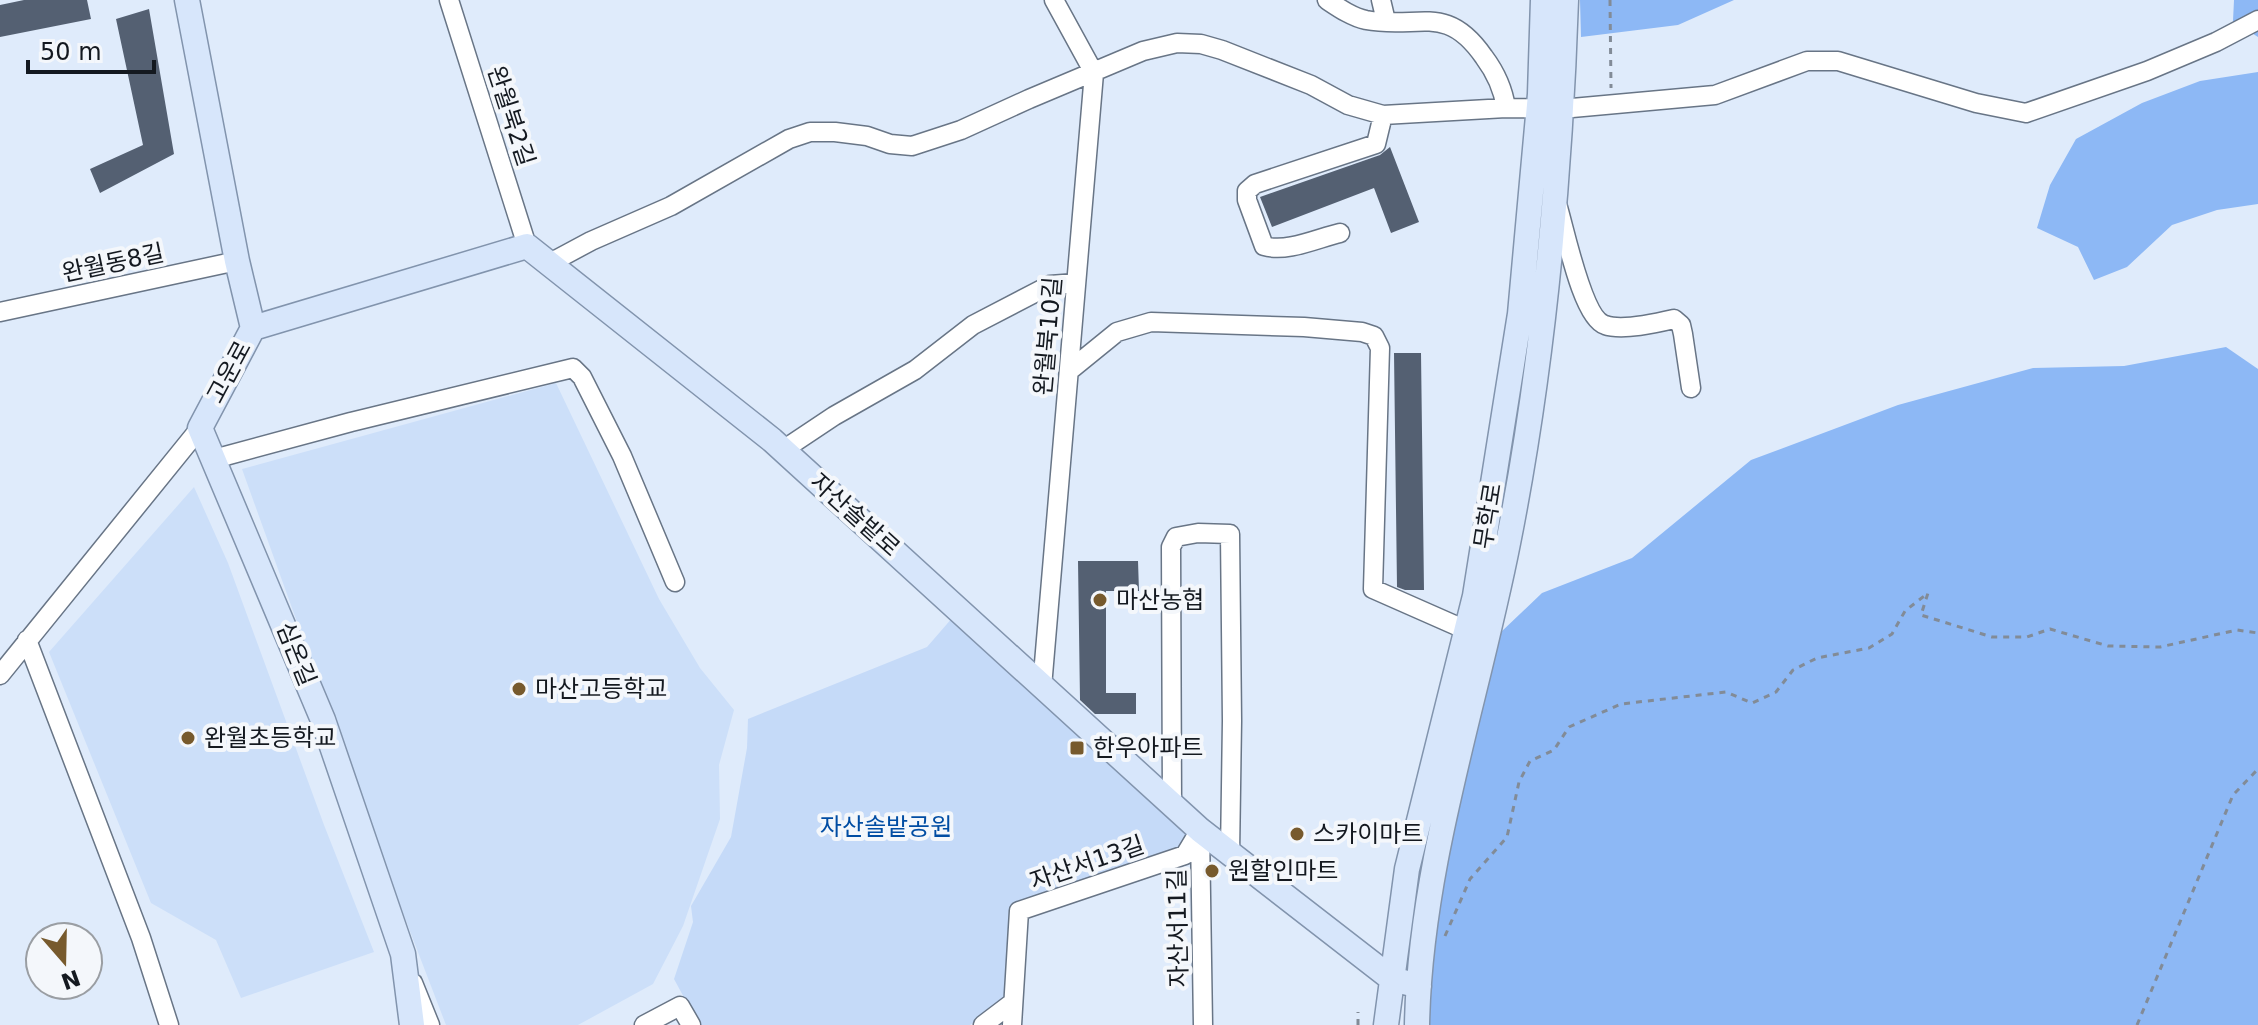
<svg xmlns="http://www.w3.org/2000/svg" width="2258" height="1025" viewBox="0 0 2258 1025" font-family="'DejaVu Sans','Noto Sans KR',sans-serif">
<rect width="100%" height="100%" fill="#dfebfb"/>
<path fill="#ccdff9" d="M556 383 659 599 700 668 734 710 719 765 720 819 683 926 653 984 578 1025H446L383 861 242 469Z
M194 487 228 563 324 825 374 952 241 998 216 940 151 903 49 652Z"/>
<path fill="#c5daf8" d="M953 617 1192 835 1182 851 1014 907 1007 997 970 1025H699L674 979 693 922 691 906 731 837 747 748 748 719 927 647Z"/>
<path fill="#8db8f5" d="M1580 0H1734L1678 25 1581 37Z
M2234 0H2258V37L2233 21Z
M2258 72V204L2217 210 2172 225 2127 267 2094 280 2078 247 2037 228 2050 185 2076 139 2142 103 2200 81Z
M2226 347 2258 369V1025H1417L1480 652 1542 593 1632 558 1751 460 1898 405 2033 368 2124 366Z"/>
<path fill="#546072" d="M24 0H87L91 19 0 37V5Z
M149 9 174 154 100 193 90 169 143 145 116 19Z
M1390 147 1419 222 1391 233 1374 188 1272 227 1260 197 1380 155Z
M1394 353H1421L1424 590H1405L1397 587Z
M1078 561H1138L1139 591H1106V693H1136V714H1095L1080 700Z"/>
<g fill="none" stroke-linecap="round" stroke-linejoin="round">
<g stroke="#687586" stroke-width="21">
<path id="minor" d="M449 0 527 246
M1327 0C1339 8 1352 17 1366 20 1419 30 1446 2 1484 57 1496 73 1503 88 1506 108
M1381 0 1386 21
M1557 204C1565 229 1582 318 1605 325 1622 331 1657 323 1674 319L1681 325 1683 334 1691 388
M1340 233C1318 238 1287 253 1264 246L1247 200V191L1255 184 1376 144 1383 115
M550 263 591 241 671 206 789 139 810 132H835L867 136 890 144 912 146 961 130 1029 99 1143 51 1177 43 1201 44 1222 50 1311 85 1348 105 1383 115 1506 108 1561 109 1715 95 1807 61H1838L1976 103 2026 113 2147 71 2216 42 2258 20
M0 312 237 261
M1069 371 1117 332 1151 322 1304 327 1362 332 1374 336 1380 348 1373 589 1466 630
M783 450 834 416 915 370 973 325 1050 285 1076 283
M214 459 351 422 573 368 582 377 622 456 675 582
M27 640 141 938 169 1025
M0 675 200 428
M1042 687 1094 73 1054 0
M1172 806 1171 547 1176 537 1198 533 1230 534 1232 721 1230 854
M1200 832 1203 1025
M413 983 430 1025
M644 1025 680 1006 691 1025
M983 1025 1012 1003
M1012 1025 1019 911 1185 855 1200 830"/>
</g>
<g stroke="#8294ad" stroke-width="27">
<path id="major" d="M187 0 237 261 253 328 200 428 323 720 403 954 412 1025
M253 328 527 246 772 440 1200 830 1392 979 1419 986
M1386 1025 1407 869 1475 596 1520 314 1540 94 1543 0
M1417 1025C1420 863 1477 701 1508 543 1543 367 1560 179 1566 0"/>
</g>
<path stroke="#828b97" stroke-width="3" stroke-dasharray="6 6" stroke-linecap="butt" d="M1610 0 1611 88
M1445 936 1470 879 1507 837 1519 782 1530 761 1554 750 1569 727 1621 704 1726 692 1752 703 1776 692 1793 670 1817 658 1869 648 1892 634 1905 611 1928 593 1921 615 1992 637H2027L2050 629 2108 646 2160 647 2237 630 2258 633
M1358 1025V1012
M2137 1025 2233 795 2258 769"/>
<use href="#minor" stroke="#fff" stroke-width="18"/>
<use href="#major" stroke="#d7e6fb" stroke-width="24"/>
</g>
<g fill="#775a2d" stroke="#f4f7fb" stroke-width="3">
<circle cx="1100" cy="600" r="8"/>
<circle cx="519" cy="689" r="8"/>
<circle cx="188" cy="738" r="8"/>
<rect x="1069" y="740" width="16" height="16" rx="4"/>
<circle cx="1297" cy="834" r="8"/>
<circle cx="1212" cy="871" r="8"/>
</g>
<g text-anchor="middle" stroke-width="8" stroke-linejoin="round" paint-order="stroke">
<g font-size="24" fill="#141920" stroke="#f4f7fb">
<text transform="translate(511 116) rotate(72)" y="8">완월북2길</text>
<text transform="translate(113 263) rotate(-12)" y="8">완월동8길</text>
<text transform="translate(1048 336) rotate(-85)" y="8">완월북10길</text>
<text transform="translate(229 372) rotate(-62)" y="8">고운로</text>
<text transform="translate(855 515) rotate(42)" y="8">자산솔밭로</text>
<text transform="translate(1488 516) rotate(-81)" y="8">무학로</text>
<text transform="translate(296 654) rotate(68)" y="8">심온길</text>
<text transform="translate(1087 863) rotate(-19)" y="8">자산서13길</text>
<text transform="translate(1178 928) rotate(-91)" y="8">자산서11길</text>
</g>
<g font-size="24" fill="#141920" stroke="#f4f7fb" text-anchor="start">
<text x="1116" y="608">마산농협</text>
<text x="535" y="697">마산고등학교</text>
<text x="204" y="746">완월초등학교</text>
<text x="1093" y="756">한우아파트</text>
<text x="1313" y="842">스카이마트</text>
<text x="1228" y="879">원할인마트</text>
</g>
<g font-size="24" fill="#014da3" stroke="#f4f7fb">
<text x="886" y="835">자산솔밭공원</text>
</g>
</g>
<g transform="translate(64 961) rotate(160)"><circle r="38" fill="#f4f7fb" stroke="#9a9ea3" stroke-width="2"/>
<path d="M0-6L14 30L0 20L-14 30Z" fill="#775a2d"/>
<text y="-12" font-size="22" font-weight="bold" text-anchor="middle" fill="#141920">N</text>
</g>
<path d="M28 60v12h126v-12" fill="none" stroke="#141920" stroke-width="4"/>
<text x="40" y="60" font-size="24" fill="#141920" stroke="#f4f7fb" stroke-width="6" paint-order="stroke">50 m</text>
</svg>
